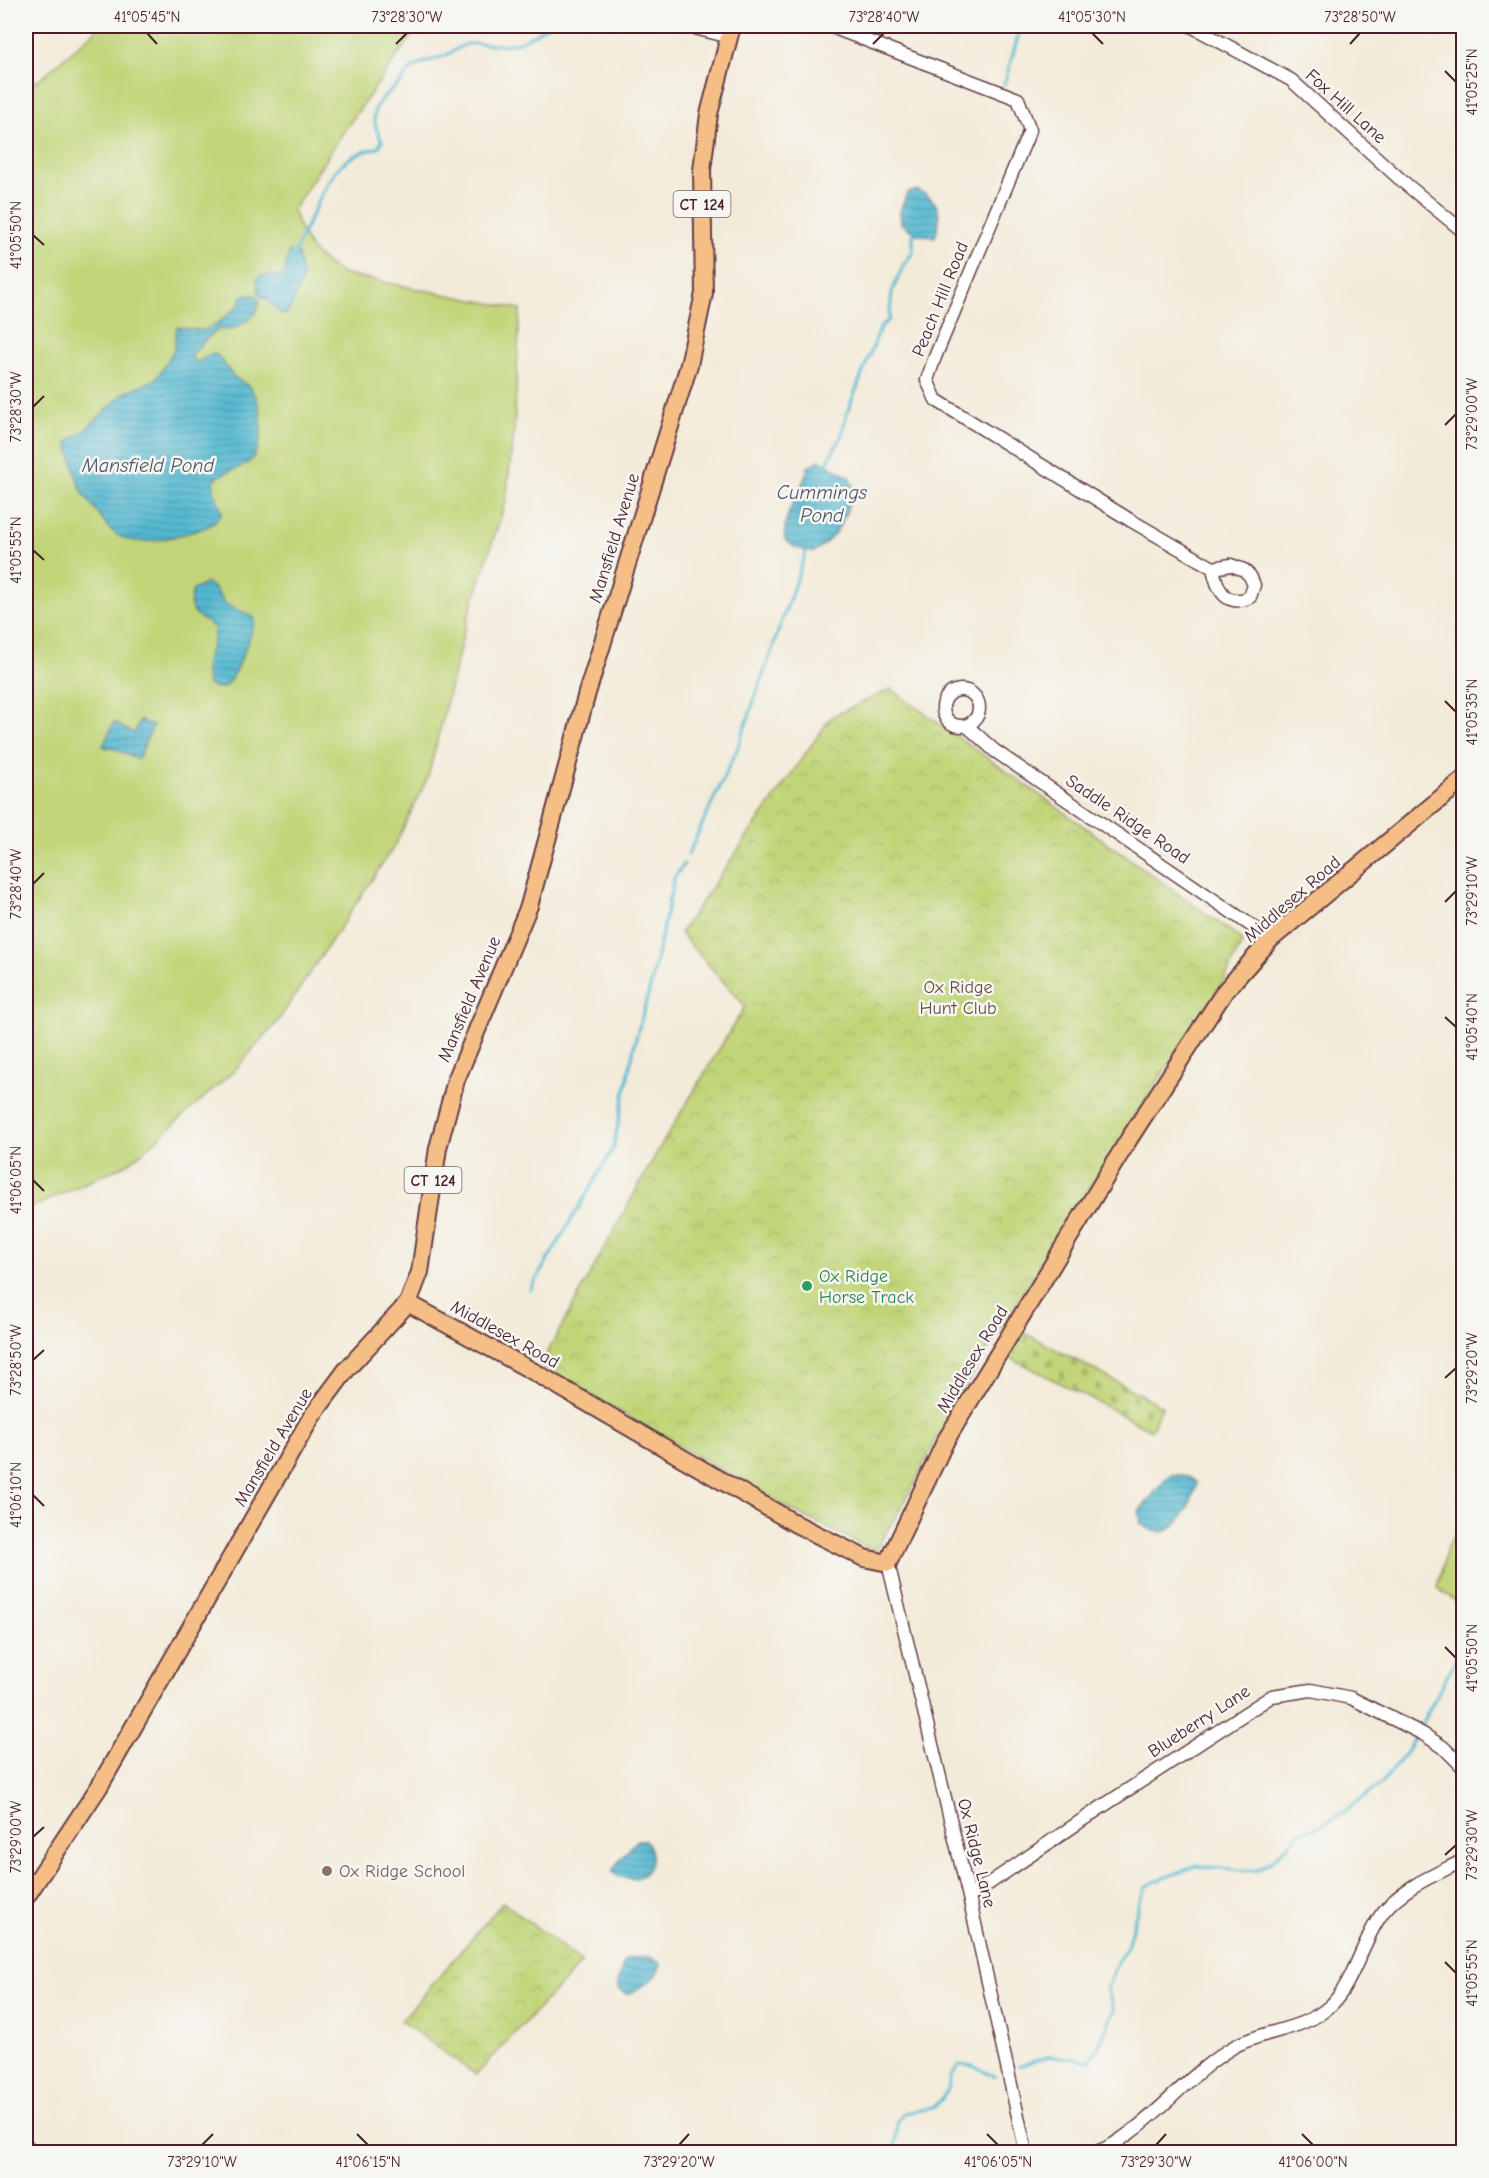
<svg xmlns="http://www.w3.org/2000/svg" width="1489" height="2178" viewBox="0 0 1489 2178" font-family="'Comic Neue',sans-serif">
<defs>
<pattern id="cemetery-stones" width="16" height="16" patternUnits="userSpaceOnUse" patternTransform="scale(1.5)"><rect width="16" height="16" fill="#c1d578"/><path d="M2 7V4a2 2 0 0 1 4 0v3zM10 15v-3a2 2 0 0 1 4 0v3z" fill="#a7b668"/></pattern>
<pattern id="park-crowns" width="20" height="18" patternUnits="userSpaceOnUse" patternTransform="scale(1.5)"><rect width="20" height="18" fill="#c1d578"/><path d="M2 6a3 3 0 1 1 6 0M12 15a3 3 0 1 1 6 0" fill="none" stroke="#a7b668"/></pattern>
<pattern id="water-rules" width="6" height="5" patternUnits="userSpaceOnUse" patternTransform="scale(1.5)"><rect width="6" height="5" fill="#53b9d1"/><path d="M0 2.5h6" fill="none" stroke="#4796aa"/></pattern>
</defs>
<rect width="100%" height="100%" fill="#f6f6f2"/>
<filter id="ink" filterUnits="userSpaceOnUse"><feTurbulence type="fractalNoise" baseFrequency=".0167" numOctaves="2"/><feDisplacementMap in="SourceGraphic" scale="12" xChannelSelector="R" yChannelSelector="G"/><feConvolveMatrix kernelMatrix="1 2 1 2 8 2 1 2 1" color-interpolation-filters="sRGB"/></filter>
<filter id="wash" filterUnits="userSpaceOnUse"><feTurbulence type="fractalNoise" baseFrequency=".008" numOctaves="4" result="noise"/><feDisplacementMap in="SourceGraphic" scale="24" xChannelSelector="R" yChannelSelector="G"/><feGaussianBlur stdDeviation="1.35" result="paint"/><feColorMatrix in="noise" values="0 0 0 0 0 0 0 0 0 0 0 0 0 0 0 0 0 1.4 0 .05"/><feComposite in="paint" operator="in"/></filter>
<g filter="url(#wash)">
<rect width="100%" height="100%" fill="#f3ebd9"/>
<path fill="#c1d578" stroke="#867a52" stroke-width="1.5" d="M101 26H419L342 134 293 210C306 245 310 255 343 274L520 309 514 430 506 500 466 624 428 777 395 845 278 1021 236 1069 144 1151 127 1164 26 1210V89L42 77Z
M1463 1525V1606L1437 1588 1448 1544Z"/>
<path fill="url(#cemetery-stones)" stroke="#867a52" stroke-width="1.5" d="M1019 1330 1162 1406 1151 1430 1005 1355Z"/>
<path fill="url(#park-crowns)" stroke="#867a52" stroke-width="1.5" d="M891 689 1243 940 1225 979 1128 1127 958 1397 906 1499 875 1551 791 1510 540 1366 656 1154 745 1006 680 933 831 717Z
M503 1902 582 1962 476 2075 401 2021Z"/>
<path fill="url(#water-rules)" stroke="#4e6c7e" stroke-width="1.5" d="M917 190C940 200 943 214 935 237L916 234 901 223 900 211 907 193Z
M289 251 298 254 303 279 289 311 285 315 280 313 268 300 264 299 259 294 257 279 260 276H280L284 274Z
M245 295H255L260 302C257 317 236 333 220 329 211 334 194 349 191 358L198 362 212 353C223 357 225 367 233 376 238 382 247 382 251 389 264 406 265 441 252 459 244 470 217 472 214 481 211 488 220 504 222 512 216 527 199 530 184 534 163 540 132 548 113 532 107 527 103 519 98 513 92 505 84 497 80 487 74 472 73 457 67 442L85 430 124 393 154 380 159 375 174 350 177 327C185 328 193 330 201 330 215 330 229 313 240 304L241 298Z
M820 460 849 477 854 487C846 516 841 534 814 552L796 548 785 540C781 513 802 494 808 467Z
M207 583C217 587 218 597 226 604 234 611 248 611 255 619 253 632 233 684 222 688 218 689 212 686 208 685 199 656 216 652 214 627 200 616 184 615 193 590Z
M140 720 153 726 138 759 108 746 107 748 103 746 114 722 134 734Z
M1172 1475C1183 1474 1189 1476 1197 1483 1196 1491 1192 1498 1189 1505 1178 1527 1164 1542 1141 1524L1139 1511 1167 1478Z
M638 1840H644C663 1859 643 1893 612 1872 613 1867 632 1845 638 1840Z
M650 1957 661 1964C656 1982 642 1985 628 1995L618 1988V1979L625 1960 630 1958Z"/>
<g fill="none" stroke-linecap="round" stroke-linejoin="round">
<path stroke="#53b9d1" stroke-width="3" d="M1004 85 1021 26
M294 256C300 238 309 221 317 204 331 174 342 154 378 148L382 141C366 112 375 103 399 84 407 77 405 72 418 65 428 60 440 59 448 54 455 51 460 45 469 44 482 42 497 47 510 44 524 42 536 33 547 26
M827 467 829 459 841 437 847 413 881 326 889 320 892 292 904 264 913 252V236L915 230
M688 855 738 747 807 549
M530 1290 613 1149 636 1038 651 984 674 878 684 864
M1419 1729 1464 1644
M1018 2066 1051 2056 1089 2061 1098 2048 1114 2011 1107 1988 1117 1963 1127 1947 1139 1903 1146 1887 1158 1880 1196 1866 1255 1871 1272 1861 1300 1832 1314 1829 1340 1815 1382 1783 1406 1752 1416 1735
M895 2152 897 2122 904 2113 933 2108 942 2099 949 2085 951 2076 959 2065 973 2066 994 2076"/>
</g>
</g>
<g filter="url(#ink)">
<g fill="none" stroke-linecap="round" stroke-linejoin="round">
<g stroke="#633e45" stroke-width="15">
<path id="minor" d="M687 26 730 37
M829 26 1018 99 1030 130 935 357 927 380 936 400 1130 520 1213 568 1231 565 1244 570 1250 576 1254 585 1250 597C1226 608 1217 590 1213 568
M1191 26 1291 80 1401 180 1464 232
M943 708a18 18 0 1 1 36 0a18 18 0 1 1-36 0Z
M967 726 995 751 1271 939
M888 1563 969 1897 1026 2152
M969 1897 1100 1808 1272 1696 1311 1690 1351 1698 1423 1734 1443 1747 1464 1768
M26 2145 33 2152
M1096 2152C1110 2148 1120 2140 1131 2132 1168 2105 1197 2067 1237 2045 1266 2030 1304 2030 1330 2006 1354 1984 1363 1937 1384 1911 1405 1886 1435 1875 1464 1860"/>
</g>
<g stroke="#633e45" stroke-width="20">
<path id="major" d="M408 1303 536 1373 796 1524 864 1558 888 1563 946 1440 1129 1139 1225 991 1271 939 1464 779
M26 1897 99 1787 312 1416 347 1369 408 1303 420 1272 438 1148 456 1080 529 906 587 693 689 365 704 293 702 170 709 114 732 26"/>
</g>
<use href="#minor" stroke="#fff" stroke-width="12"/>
<use href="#major" stroke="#f6be87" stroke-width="16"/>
</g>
</g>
<path fill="none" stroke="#4a1f2b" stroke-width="2" d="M147 33 157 44M1092 33 1103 44M396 44 407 33M873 44 884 33M1350 44 1360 33M1445 71 1456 82M33 235 44 245M33 407 44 396M1445 425 1456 414M33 550 44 560M1445 701 1456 712M33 884 44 873M1445 902 1456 891M1445 1017 1456 1027M33 1180 44 1191M33 1360 44 1350M1445 1378 1456 1368M33 1495 44 1506M1445 1647 1456 1658M33 1837 44 1827M1445 1855 1456 1845M1445 1962 1456 1973M357 2134 368 2145M987 2134 998 2145M1302 2134 1313 2145M202 2145 213 2134M679 2145 689 2134M1156 2145 1166 2134"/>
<circle fill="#2e9e5b" stroke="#f6f6f2" stroke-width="2" cx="807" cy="1286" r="6"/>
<circle fill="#8d6e63" stroke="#f6f6f2" stroke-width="2" cx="327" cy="1871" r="6"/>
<g text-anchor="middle" stroke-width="5" stroke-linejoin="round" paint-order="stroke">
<g fill="#f6f6f2" stroke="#7e6067" stroke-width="1.5">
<rect x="673.5" y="191" width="57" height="26" rx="4.5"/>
<rect x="404.5" y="1167" width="57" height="26" rx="4.5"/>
</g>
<g font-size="16" font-weight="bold" fill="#4a1f2b">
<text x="702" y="210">CT 124</text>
<text x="433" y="1186">CT 124</text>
</g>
<g font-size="18" fill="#4a1f2b" stroke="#f6f6f2">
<text transform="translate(1346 106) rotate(42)" y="6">Fox Hill Lane</text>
<text transform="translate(940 299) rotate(-68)" y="6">Peach Hill Road</text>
<text transform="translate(614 538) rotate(-73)" y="6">Mansfield Avenue</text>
<text transform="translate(1128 819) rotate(34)" y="6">Saddle Ridge Road</text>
<text transform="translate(1292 899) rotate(-41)" y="6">Middlesex Road</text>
<text transform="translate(469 999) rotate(-67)" y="6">Mansfield Avenue</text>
<text transform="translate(505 1334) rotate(29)" y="6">Middlesex Road</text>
<text transform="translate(972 1359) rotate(-59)" y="6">Middlesex Road</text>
<text transform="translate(273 1447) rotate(-59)" y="6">Mansfield Avenue</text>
<text transform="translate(1199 1721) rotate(-33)" y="6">Blueberry Lane</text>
<text transform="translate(977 1853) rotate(76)" y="6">Ox Ridge Lane</text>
</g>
<g font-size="18" fill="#684c3e" stroke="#f6f6f2">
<text x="958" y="993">Ox Ridge<tspan x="958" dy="21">Hunt Club</tspan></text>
</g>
<g font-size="18" fill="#27864d" stroke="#f6f6f2" text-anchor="start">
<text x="819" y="1282">Ox Ridge<tspan x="819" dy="21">Horse Track</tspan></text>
</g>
<g font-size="18" fill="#785e54" stroke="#f6f6f2" text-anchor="start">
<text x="339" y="1877">Ox Ridge School</text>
</g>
<g font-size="20" font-style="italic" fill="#4d5565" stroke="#f6f6f2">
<text x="148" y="472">Mansfield Pond</text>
<text x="822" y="499">Cummings<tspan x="822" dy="23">Pond</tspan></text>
</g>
</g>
<rect width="1489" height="2178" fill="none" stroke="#f6f6f2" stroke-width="66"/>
<rect x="33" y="33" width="1423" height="2112" fill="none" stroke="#4a1f2b" stroke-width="2"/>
<g font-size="15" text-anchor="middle" fill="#4a1f2b">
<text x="147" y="22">41°05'45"N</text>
<text x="407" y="22">73°28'30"W</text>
<text x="884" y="22">73°28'40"W</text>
<text x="1092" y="22">41°05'30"N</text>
<text x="1360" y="22">73°28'50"W</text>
<text transform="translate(1472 82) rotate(-90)" y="5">41°05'25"N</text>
<text transform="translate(16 235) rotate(-90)" y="5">41°05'50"N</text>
<text transform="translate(16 407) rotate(-90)" y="5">73°28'30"W</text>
<text transform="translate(1472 414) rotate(-90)" y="5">73°29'00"W</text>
<text transform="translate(16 550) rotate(-90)" y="5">41°05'55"N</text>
<text transform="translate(1472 712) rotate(-90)" y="5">41°05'35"N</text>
<text transform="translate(16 884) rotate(-90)" y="5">73°28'40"W</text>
<text transform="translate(1472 891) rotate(-90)" y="5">73°29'10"W</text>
<text transform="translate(1472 1027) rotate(-90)" y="5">41°05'40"N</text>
<text transform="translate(16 1180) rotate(-90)" y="5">41°06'05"N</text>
<text transform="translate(16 1360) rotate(-90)" y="5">73°28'50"W</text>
<text transform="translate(1472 1368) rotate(-90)" y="5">73°29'20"W</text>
<text transform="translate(16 1495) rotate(-90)" y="5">41°06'10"N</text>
<text transform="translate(1472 1658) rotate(-90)" y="5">41°05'50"N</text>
<text transform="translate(16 1837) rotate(-90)" y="5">73°29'00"W</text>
<text transform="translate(1472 1845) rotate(-90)" y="5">73°29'30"W</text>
<text transform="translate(1472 1973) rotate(-90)" y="5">41°05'55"N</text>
<text x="202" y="2167">73°29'10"W</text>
<text x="368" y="2167">41°06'15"N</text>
<text x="679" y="2167">73°29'20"W</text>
<text x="998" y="2167">41°06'05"N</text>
<text x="1156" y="2167">73°29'30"W</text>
<text x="1313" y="2167">41°06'00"N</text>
</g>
</svg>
